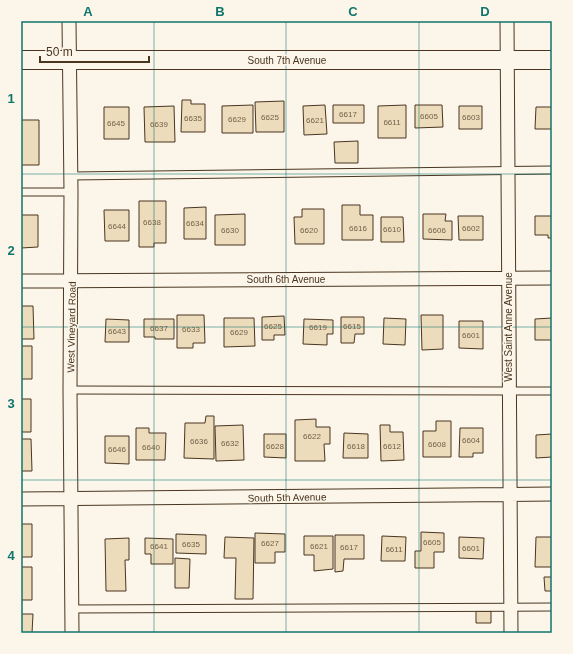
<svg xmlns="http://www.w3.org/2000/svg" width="573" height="654" viewBox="0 0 573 654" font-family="Helvetica,sans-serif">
<rect width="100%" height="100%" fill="#fbf6e9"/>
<path fill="#ecdcbc" stroke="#4a3520" d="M182 100H191V104H205V132H181Z
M284 101V132H256L255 102Z
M253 105V133H222V106Z
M325 105 327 134 304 135 303 106Z
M333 105H364V123H333Z
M406 105V138H378V106Z
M415 105H442L443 127 415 128Z
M174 106 175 142H145L144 107Z
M459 106H482V129H459Z
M104 107H129V139H104Z
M536 107H552V129H535Z
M21 120H39V165H21Z
M358 141V163H335L334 142Z
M139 201H166V243H154V247H139Z
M342 205H360V215H373V240H342Z
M206 207V239H184V208Z
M302 209H324V244H295L294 217H302Z
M104 210H129V241H105Z
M245 214V245H215V215Z
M423 214H446L445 221H452V240L423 239Z
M21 215H38V247L21 248Z
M458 216H483V240H459Z
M535 216H552V238H548V235H535Z
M381 217H403L404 242H381Z
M21 306H33L34 339H21Z
M177 315H204L205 343H193V348H177Z
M421 315H443V349L422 350Z
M284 316 285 335H274V340H262V317Z
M341 317H364V334H355L354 343H341Z
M224 318H254L255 346 224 347Z
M384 318 406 319 405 345 383 344Z
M552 318V340H535V319Z
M106 319 129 320V342H105Z
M144 319H174V339H155V337H144Z
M304 319 333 320V334H327V345L303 344Z
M459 321H483V349L459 348Z
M21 346H32V379H21Z
M21 399H31V432H21Z
M206 416H214V459L184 458 185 423H205Z
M316 419V427H330V444H324L325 461H295V420Z
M436 421H451V457H423V431H436Z
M243 425 244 460 216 461 215 426Z
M380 425H390V432H403L404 460 381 461Z
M136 428H149V433H166L165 460H136Z
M460 428H483V453H473V457H459Z
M344 433 368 434V458H343Z
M264 434H286V458L264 457Z
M552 434V457L536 458V435Z
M105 436H129V464L105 463Z
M21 439H31L32 471H21Z
M21 524H32V557H21Z
M421 532 444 533V552H434V568H415V551H421Z
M255 533 285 534V552H275V563H255Z
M176 534 206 535V554L176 553Z
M335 535H364V559H344L343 571 335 572Z
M304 536H333V569L314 571V555H304Z
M382 536 406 537 405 561H381Z
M225 537 254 538 253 599H235L236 558H224Z
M459 537 484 538 483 559 459 558Z
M536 537H552V567H535Z
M129 538V560H125L126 591H106L105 539Z
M145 538 173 539V564H151V554H145Z
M175 558 190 559 189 588H175Z
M21 567H32V600H21Z
M544 577H552V591H545Z
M476 611H491V623H476Z
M21 614H33L32 633H21Z"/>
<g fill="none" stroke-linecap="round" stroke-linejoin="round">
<g stroke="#4a3520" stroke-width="9">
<path id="service" d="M71 176 552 170
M21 192H71
M70 390 552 391
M72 609 552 607"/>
</g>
<g stroke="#4a3520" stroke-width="15">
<path id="minor" d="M69 21 71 192 70 390 72 633
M507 21 511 633
M21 281 552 278
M21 499 552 494"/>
</g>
<g stroke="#4a3520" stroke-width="20">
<path id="secondary" d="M21 60H552"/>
</g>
<use href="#service" stroke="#fbf6e9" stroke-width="7"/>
<use href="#minor" stroke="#fbf6e9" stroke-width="13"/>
<use href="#secondary" stroke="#fbf6e9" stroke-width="18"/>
</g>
<path fill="none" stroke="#0f766e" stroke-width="1" stroke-opacity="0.55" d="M154 21V633M286 21V633M419 21V633M21 174H552M21 327H552M21 480H552"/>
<g text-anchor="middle" stroke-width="3" stroke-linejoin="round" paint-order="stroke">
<g font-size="8" fill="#725f47">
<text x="348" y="117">6617</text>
<text x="429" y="119">6605</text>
<text x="270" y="120">6625</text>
<text x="471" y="120">6603</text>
<text x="193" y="121">6635</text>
<text x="237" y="122">6629</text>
<text x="315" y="123">6621</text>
<text x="392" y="125">6611</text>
<text x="116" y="126">6645</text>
<text x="159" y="127">6639</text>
<text x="152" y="225">6638</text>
<text x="195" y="226">6634</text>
<text x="117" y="229">6644</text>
<text x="358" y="231">6616</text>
<text x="471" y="231">6602</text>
<text x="392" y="232">6610</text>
<text x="230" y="233">6630</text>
<text x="309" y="233">6620</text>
<text x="437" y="233">6606</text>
<text x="273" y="329">6625</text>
<text x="352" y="329">6615</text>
<text x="318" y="330">6619</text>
<text x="159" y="331">6637</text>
<text x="191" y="332">6633</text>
<text x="117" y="334">6643</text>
<text x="239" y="335">6629</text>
<text x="471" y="338">6601</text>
<text x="312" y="439">6622</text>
<text x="471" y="443">6604</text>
<text x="199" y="444">6636</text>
<text x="230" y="446">6632</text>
<text x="437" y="447">6608</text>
<text x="275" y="449">6628</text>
<text x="356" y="449">6618</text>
<text x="392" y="449">6612</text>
<text x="151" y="450">6640</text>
<text x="117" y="452">6646</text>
<text x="432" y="545">6605</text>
<text x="270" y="546">6627</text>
<text x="191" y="547">6635</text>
<text x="159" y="549">6641</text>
<text x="319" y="549">6621</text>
<text x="349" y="550">6617</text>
<text x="471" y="551">6601</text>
<text x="394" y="552">6611</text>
</g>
<g font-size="10" fill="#4a3520" stroke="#fbf6e9">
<text x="287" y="64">South 7th Avenue</text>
<text x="286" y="283">South 6th Avenue</text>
<text transform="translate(71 327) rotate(-89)" y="4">West Vineyard Road</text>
<text transform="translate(508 327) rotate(-90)" y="4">West Saint Anne Avenue</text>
<text transform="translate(287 497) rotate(-1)" y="4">South 5th Avenue</text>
</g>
</g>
<rect width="573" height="654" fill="none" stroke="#fbf6e9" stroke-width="44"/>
<path d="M40 56v6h109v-6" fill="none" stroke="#4a3520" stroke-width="2"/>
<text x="46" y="56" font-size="12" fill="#4a3520" stroke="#fbf6e9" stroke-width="3" paint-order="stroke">50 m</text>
<rect x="22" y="22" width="529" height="610" fill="none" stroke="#0f766e" stroke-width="1.5"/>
<g font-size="13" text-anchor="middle" font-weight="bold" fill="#0f766e">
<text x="88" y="16">A</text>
<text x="220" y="16">B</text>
<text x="353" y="16">C</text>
<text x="485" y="16">D</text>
<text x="11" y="103">1</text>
<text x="11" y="255">2</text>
<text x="11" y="408">3</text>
<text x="11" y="560">4</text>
</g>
</svg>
